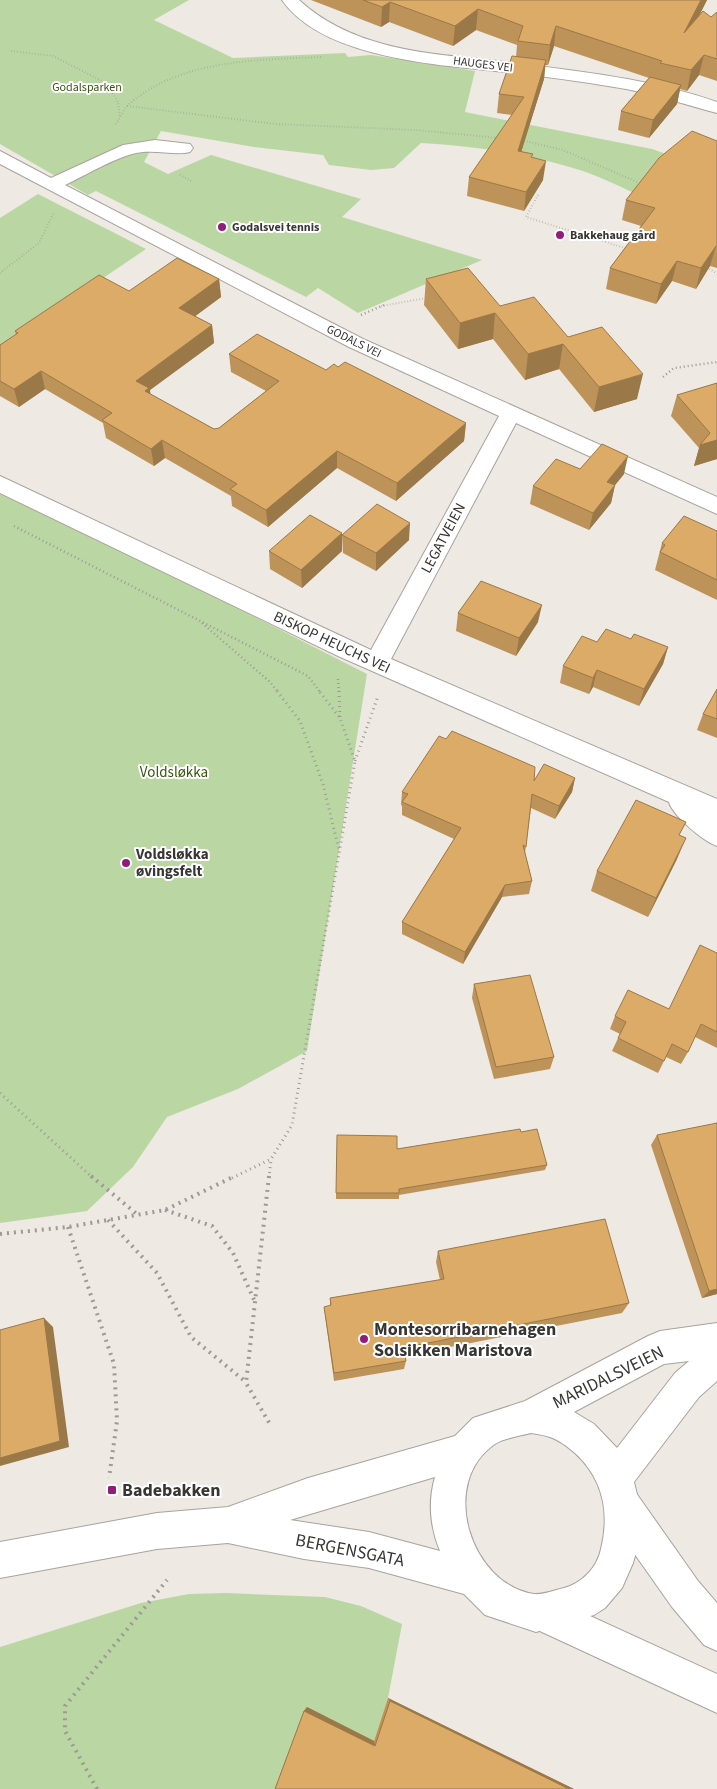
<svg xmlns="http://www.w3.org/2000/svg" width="717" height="1789" viewBox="0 0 717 1789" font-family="'Source Sans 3',sans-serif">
<rect width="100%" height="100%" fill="#efe9e4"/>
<path fill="#bad7a3" d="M0 0H189L154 20 233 58 345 53 348 57 371 55 475 71 465 112 652 149 717 172 643 197C623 188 603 178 583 171 530 154 476 146 421 143L394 168 371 170 329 165 323 155 254 147 161 131 144 162 168 174 211 155 361 199 342 217 482 260 358 313 318 288 306 297 96 191 88 195 0 144Z
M38 194 146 249 0 348V218Z
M0 487 367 674 307 1051 238 1089 167 1117 133 1167 87 1211 0 1223Z
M226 1593 325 1597 361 1606 402 1624 388 1698 374 1741 277 1789H0V1647L141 1603 189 1594Z"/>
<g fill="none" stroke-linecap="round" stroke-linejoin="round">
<g stroke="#a9a29e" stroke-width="2">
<path id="minor" d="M282 0H299C358 54 441 54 516 63 584 72 652 79 717 102V113C682 104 650 92 614 87 578 81 541 76 505 72 440 65 323 59 282 0Z
M155 140 190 144 193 148 190 152C175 156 155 149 136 153 116 157 84 176 65 185L363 339 717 497V514L516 423 391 659 717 799V846C704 842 672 815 669 802L338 656 0 493V476L371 650 499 416 349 347 0 164V151L51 178 123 145Z
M623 1488 636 1493 698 1581 717 1603V1651L704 1645 672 1607 610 1519 605 1506 610 1493Z
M542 1594 717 1674V1713L529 1626 523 1613 529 1600Z"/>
</g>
<g stroke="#a9a29e" stroke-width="2">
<path id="major" d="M717 1323V1381L699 1397 634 1482 641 1512 640 1538 633 1563 622 1588 605 1608 594 1615 536 1632 485 1615 464 1594 369 1568 304 1559 228 1543 157 1549 0 1578V1542L157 1513 228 1507 308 1478 455 1436 473 1418 525 1401 648 1336 660 1331ZM689 1361 675 1373 617 1448 594 1424 574 1412 664 1364ZM531 1433C537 1434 544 1435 550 1437 559 1440 568 1447 575 1453 603 1479 610 1512 601 1549 597 1568 582 1583 564 1588 555 1590 543 1595 534 1594 470 1584 438 1483 495 1444 504 1438 520 1436 531 1433ZM435 1477C428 1501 430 1527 440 1551L369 1532 290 1520Z"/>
</g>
<path stroke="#9e9996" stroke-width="2" stroke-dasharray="0.5 2.5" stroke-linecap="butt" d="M11 51 53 56 106 83 118 102 120 118
M127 106 275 124 416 130 500 138
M116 124C120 118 123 110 128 105 180 59 257 60 322 57
M521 140 563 150 642 184
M180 175 191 181
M538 195 526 217 628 249
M707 267 717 274
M0 273 39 243 53 214
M381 306 427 298"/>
<path stroke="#9e9996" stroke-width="2.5" stroke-dasharray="1 3" stroke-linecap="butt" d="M361 315 384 305
M663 377 674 368 717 362
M14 526 308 676 320 692
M202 623 270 682 278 692
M338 679 339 692"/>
<path stroke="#9e9996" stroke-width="3" stroke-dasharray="1 4" stroke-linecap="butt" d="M277 691 300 721 323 784 339 850
M339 691 340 717
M355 761 378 696
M0 1093 93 1178
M232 1178 271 1159 292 1125 355 761 340 718 319 691
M269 1178 271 1160"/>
<path stroke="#9e9996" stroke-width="4" stroke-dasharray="2 5" stroke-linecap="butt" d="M91 1176 138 1215
M269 1176 246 1383 271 1426
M165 1210 212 1226 233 1253 255 1302
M108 1220 157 1273 191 1337 246 1382
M68 1227 114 1364 117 1421 109 1478
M0 1234 68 1227 165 1210 235 1176
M97 1789 65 1731V1706L167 1580"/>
<use href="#minor" fill="#fff" fill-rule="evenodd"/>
<use href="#major" fill="#fff" fill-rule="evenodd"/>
</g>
<path fill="#bd9359" d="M311 0H707L699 16 711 17 717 12V81L699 75 687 91 680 89 677 104 649 138 618 130 621 111 649 78 554 46 548 65H545L544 79 521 151 533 158 543 180 524 211 467 196 469 177 512 115 497 113 499 94 516 57 517 45 476 30 453 46 389 22 381 27Z
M717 141V268L710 266 696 289 672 281 656 304 606 289 610 268 641 226 622 220 626 200Z
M219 279 221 297 195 316 212 325 214 343 150 390V394L214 429 219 428 266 391 231 372 229 354 326 370 338 367 466 423 464 441 396 501 337 468 268 527 232 506 231 496 165 458 154 466 106 438 103 423 45 389 19 407 0 396V345L16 335 15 331Z
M426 279 500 306 568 337 637 399 594 412 559 369 525 380 493 339 458 349 424 305Z
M717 383V459L694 466 699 448 671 416 677 395Z
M580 469 624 474 615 485 611 503 589 530 530 504 533 486Z
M717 531V600L655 570 662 543Z
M342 533V551L302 588 270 569 269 551Z
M342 535 409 540 376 571 343 553Z
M458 613 538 622 516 656 456 631Z
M631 639 668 647 663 664 639 706 593 687 589 694 560 683 563 666 597 642Z
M717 689V738L697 730 703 714Z
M575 778 572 792 555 819 531 808 525 853 532 881 529 894 502 897 463 964 402 934V922L454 839 402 815V806L401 805 402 792Z
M680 836 677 859 648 917 591 891 597 871Z
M717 953V1048L695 1037 688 1052 681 1064 666 1057 658 1073 612 1051 620 1034 610 1029 615 1016 669 1009Z
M474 984 554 1057 550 1069 494 1079 472 998Z
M521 1132 547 1165 545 1170 399 1195V1199H336V1193L397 1149Z
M657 1135 717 1294 702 1298 651 1145Z
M438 1251 629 1303 622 1313 405 1356 406 1361 404 1369 334 1381 324 1307 330 1306V1298L440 1280 436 1262Z
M388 1698 574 1789H275L304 1711 307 1707 374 1741Z"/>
<path fill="#9a7848" d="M701 0H707L680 53 684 33Z
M390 2 389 22 381 27 382 7Z
M478 9 476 30 453 46 455 26Z
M556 26 554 46 548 65 550 45Z
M704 55 699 75 687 91 691 70Z
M546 60 544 79 516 169 518 151Z
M681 85 677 104 649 138 653 120Z
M546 161 543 180 524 211 526 192Z
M716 246 710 266 696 289 701 268Z
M677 261 672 281 656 304 661 284Z
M219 279 221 297 182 326 179 308Z
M495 313 493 339 458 349 460 323Z
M212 325 214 343 150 390 152 406 136 381Z
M563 344 559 369 525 380 528 354Z
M41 371 45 389 19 407 14 389Z
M643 374 637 399 594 412 599 387Z
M466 423 464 441 396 501 397 483Z
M162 440 165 458 154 466 151 449Z
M717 440V459L694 466 700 445Z
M337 451V468L268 527 266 510Z
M628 456 624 474 603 500 607 482Z
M615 485 611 503 589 530 593 513Z
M410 523 409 540 376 571V553Z
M342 533V551L302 588 301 570Z
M542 605 538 622 516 656 519 638Z
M668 647 663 664 639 706 644 689Z
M597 670 593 687 589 694 593 678Z
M575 778 572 792 555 819 559 806Z
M686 838 677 859 648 917 656 898Z
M505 885 502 897 463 964 465 952Z
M717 1289V1294L702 1298 709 1291Z
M44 1318 53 1327 69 1447 0 1466V1458Z
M388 1698 574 1789H569L390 1701Z
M307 1707 374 1741 375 1746 304 1711Z"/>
<path fill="#dcab67" stroke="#9a7848" d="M363 0H701L684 33 703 11 711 17 717 12V59L704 55 691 70 660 63 662 61 556 26 550 45 518 41 523 26 478 9 455 26 390 2 382 7Z
M512 56 546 60 518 151 533 154 531 157 546 161 526 192 469 177 524 97 499 94Z
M650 77 681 85 653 120 621 111Z
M692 131 717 141V246H716L701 268 677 261 661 284 610 268 655 208 626 200 659 158Z
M177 258 219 279 179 308 212 325 136 381 149 388 145 391 214 429 219 428 279 381 229 354 257 334 326 370 334 364 338 367 345 362 466 423 397 483 337 451 266 510 230 489 237 484 162 440 151 449 102 420 112 413 41 371 14 389 0 381V345L18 333 15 331 99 275 129 291Z
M468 268 500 306 534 297 568 337 602 327 643 374 599 387 563 344 528 354 495 313 460 323 426 279Z
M717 383V440L700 445 710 433 677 395Z
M602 444 628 456 607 482 615 485 593 513 533 486 556 459 580 469Z
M377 504 410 523 376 553 342 535Z
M310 515 342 533 301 570 269 551Z
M684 516 717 531V580L660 552 665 545 662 543Z
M481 581 542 605 519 638 458 613Z
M606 629 631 639 634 634 668 647 644 689 597 670 593 678 563 666 582 636 597 642Z
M717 689V719L703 714Z
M452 731 535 767 534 781 544 764 575 778 559 806 532 794 526 847 523 845 532 881 505 885 465 952 402 922 461 828 402 802 408 794 402 792 439 736 446 739Z
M636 800 686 822 679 835 686 838 656 898 597 871Z
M700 945 717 953V1032L701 1024 688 1052 672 1044 664 1061 618 1038 626 1022 615 1016 628 990 669 1009Z
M530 975 554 1057 496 1067 474 984Z
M717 1123V1289L709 1291 657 1135Z
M520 1129 521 1132 537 1129 547 1165 399 1189V1193H336L337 1135 397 1136V1149Z
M605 1219 629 1303 403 1348 406 1361 334 1373 324 1307 331 1305 330 1298 444 1279 438 1251Z
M44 1318 60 1441 0 1458V1330Z
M390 1701 569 1789H275L304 1711 375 1746Z"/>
<g fill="#921c7a" stroke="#fff" stroke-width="2">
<circle cx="222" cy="227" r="5"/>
<circle cx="560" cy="235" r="5"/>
<circle cx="126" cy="863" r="5"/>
<circle cx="364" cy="1339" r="5"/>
<rect x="107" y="1485" width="10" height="10" rx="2.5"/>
</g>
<g text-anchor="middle" stroke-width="4" stroke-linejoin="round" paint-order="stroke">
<g font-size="12" fill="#383634" stroke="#fff">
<text transform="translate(483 64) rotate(7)" y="4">HAUGES VEI</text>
<text transform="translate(354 341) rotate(26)" y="4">GODALS VEI</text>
</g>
<g font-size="12" fill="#36570d" stroke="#fff">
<text x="87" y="91">Godalsparken</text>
</g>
<g font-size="12" font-weight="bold" fill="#383634" stroke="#fff" text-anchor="start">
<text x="232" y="231">Godalsvei tennis</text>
<text x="570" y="239">Bakkehaug gård</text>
</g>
<g font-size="15" fill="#383634" stroke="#fff">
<text transform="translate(443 538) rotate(-62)" y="5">LEGATVEIEN</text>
<text transform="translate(332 642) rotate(25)" y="5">BISKOP HEUCHS VEI</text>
</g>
<g font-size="15" fill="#36570d" stroke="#fff">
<text x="174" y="777">Voldsløkka</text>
</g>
<g font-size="15" font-weight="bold" fill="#383634" stroke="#fff" text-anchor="start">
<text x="136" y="859">Voldsløkka<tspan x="136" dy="17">øvingsfelt</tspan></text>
</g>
<g font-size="18" font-weight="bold" fill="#383634" stroke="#fff" text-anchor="start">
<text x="374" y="1335">Montesorribarnehagen<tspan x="374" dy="21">Solsikken Maristova</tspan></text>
<text x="122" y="1496">Badebakken</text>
</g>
<g font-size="18" fill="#383634" stroke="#fff">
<text transform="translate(608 1377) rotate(-26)" y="6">MARIDALSVEIEN</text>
<text transform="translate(350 1550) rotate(11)" y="6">BERGENSGATA</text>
</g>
</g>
</svg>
